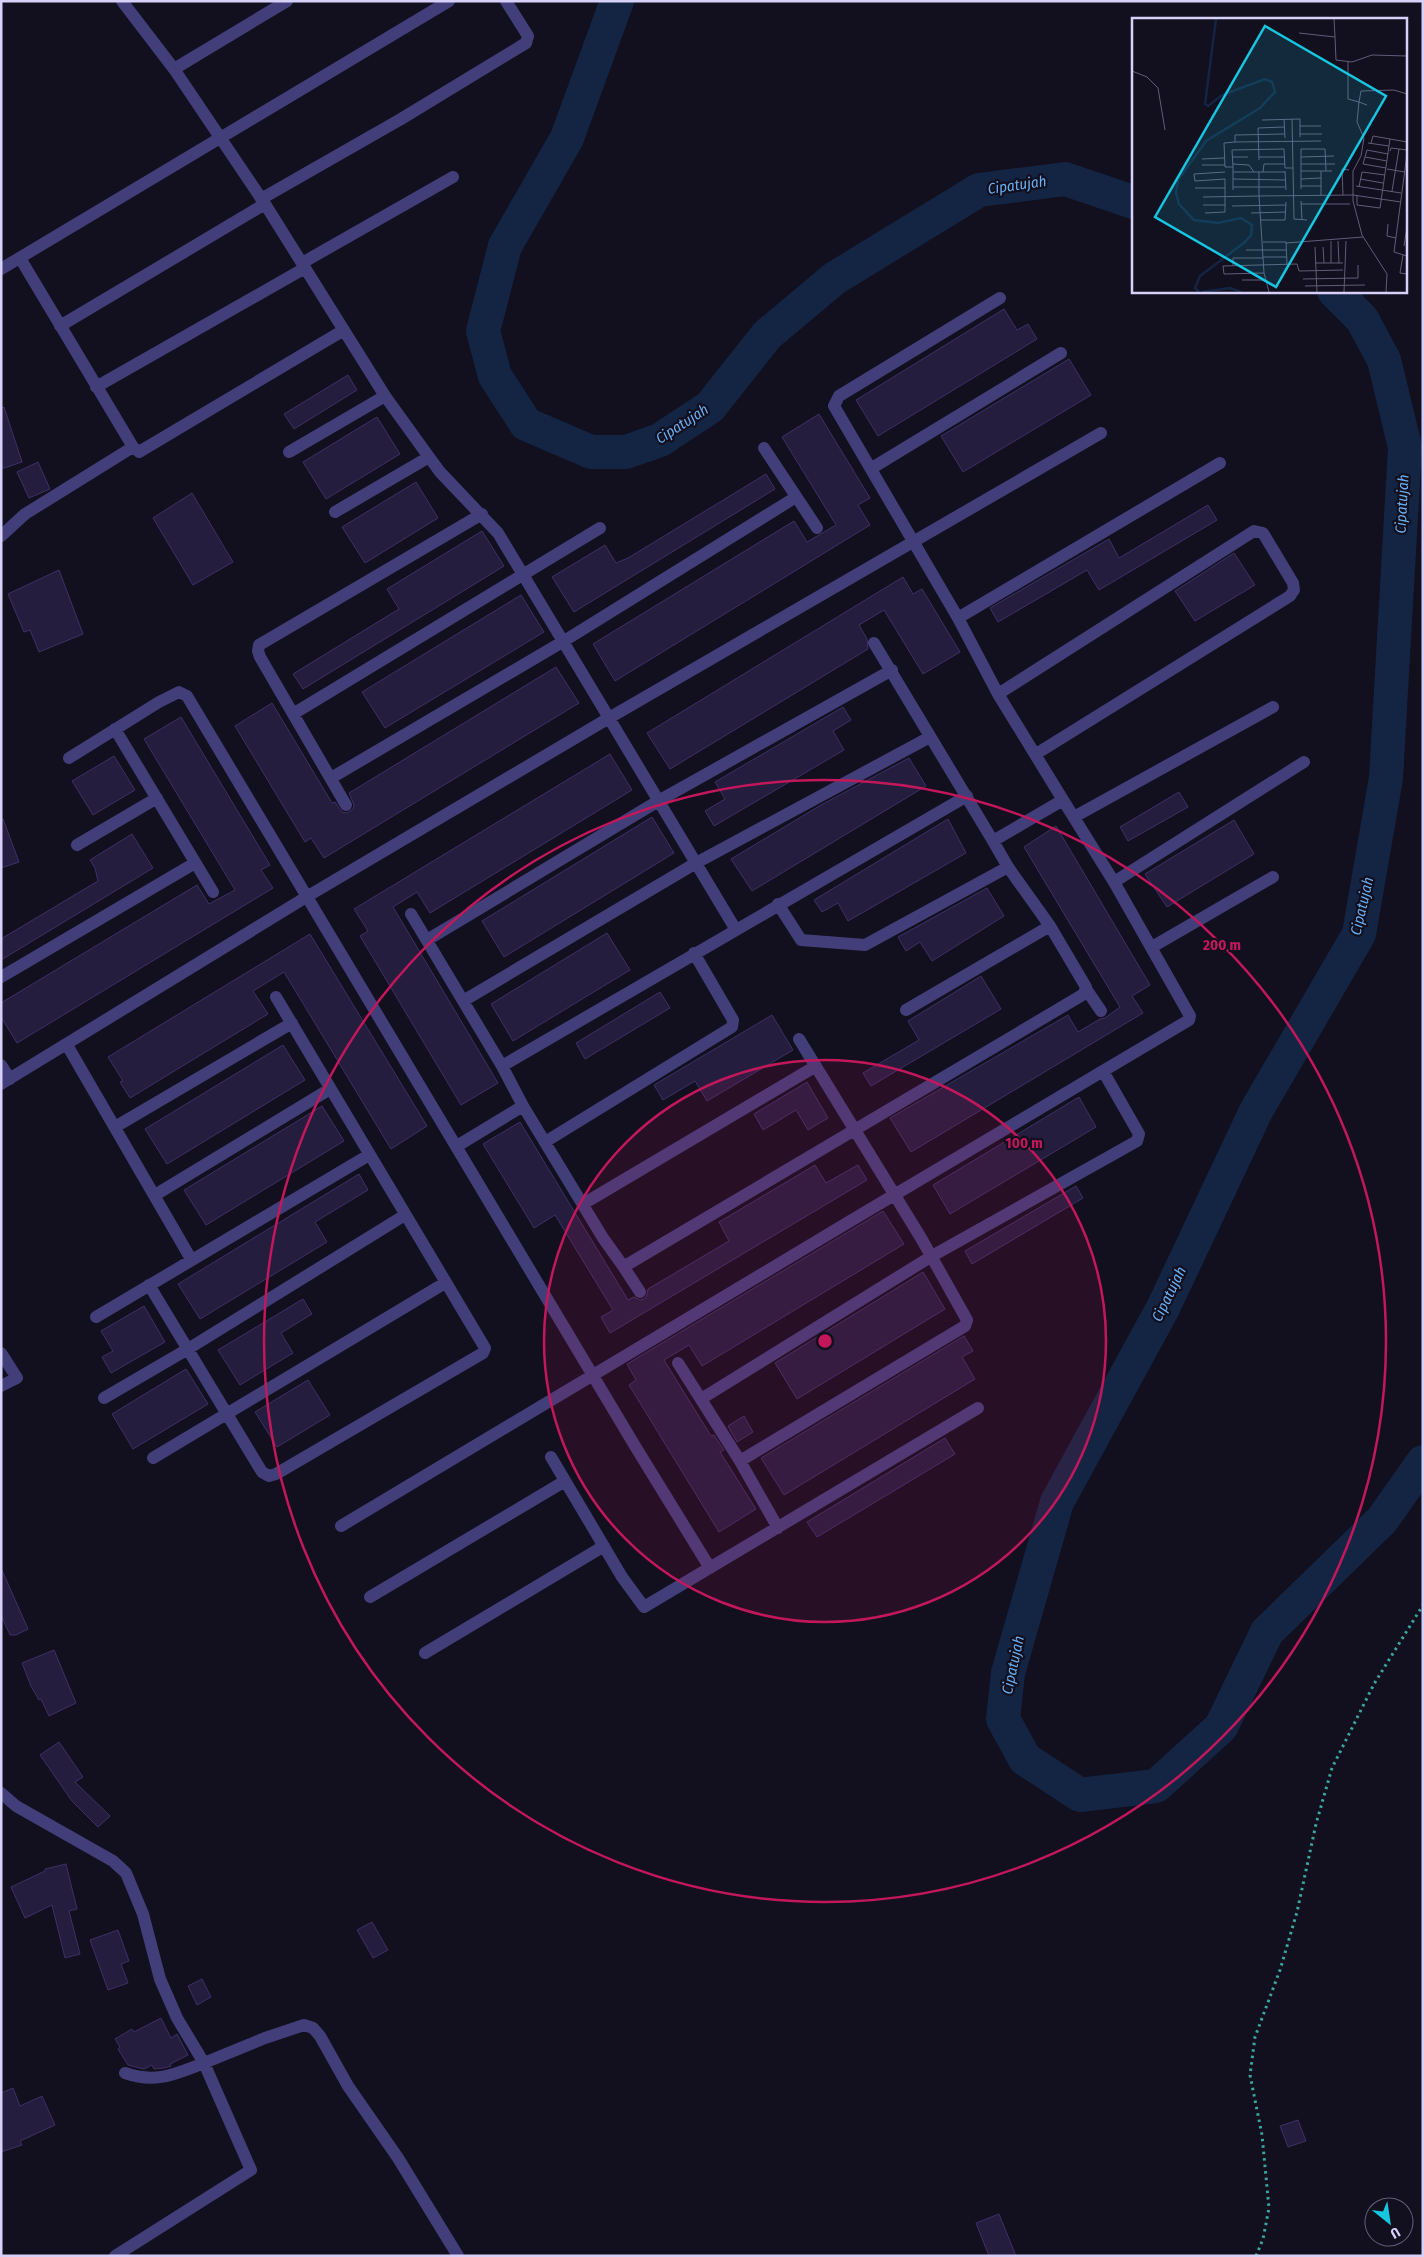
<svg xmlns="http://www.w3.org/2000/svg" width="1424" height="2257" viewBox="0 0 1424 2257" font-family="'Fira Sans Condensed',sans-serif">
<rect width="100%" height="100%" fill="#120f1f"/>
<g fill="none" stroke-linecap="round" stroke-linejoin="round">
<path stroke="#142544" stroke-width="34" d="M617 1 567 138 505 246 483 331 495 376 526 424 591 452H626L660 440 710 407 767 335 835 278 979 190 1065 179 1133 202
M1334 291 1362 319 1384 360 1405 447 1386 778 1359 934 1256 1111 1163 1308 1057 1502 1008 1673 1003 1719 1025 1759 1080 1795 1156 1786 1221 1727 1267 1632 1382 1520 1423 1462"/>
</g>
<path fill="#241d3e" stroke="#3d3167" d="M1004 309 1017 330 1028 324 1037 339 878 436 856 400Z
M1069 359 1091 395 963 472 941 436Z
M348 375 357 390 294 429 284 414Z
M4 407 22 462 1 469V408Z
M819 414 870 498 858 505 870 525 615 681 593 644 794 521 807 542 836 525 782 437Z
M377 417 400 454 326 499 303 462Z
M38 462 50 489 29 498 17 472Z
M766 474 775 489 574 612 552 577 605 545 616 563 628 558Z
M416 482 438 518 365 563 342 527Z
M192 493 233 562 193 585 153 518Z
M1208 505 1217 520 1099 590 1087 570 998 622 990 608 1109 539 1119 558Z
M482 531 504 566 303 689 293 674 399 609 387 589Z
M1234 553 1255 585 1195 621 1175 591Z
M59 570 83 634 39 652 30 630 24 632 8 594Z
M903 577 913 594 922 589 960 652 923 674 884 610 859 625 867 639 868 649 670 769 647 733Z
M521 595 544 632 385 728 362 692Z
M556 667 579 703 324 858 311 838 305 842 235 726 272 703 332 803 335 802 342 812 347 813 353 809 354 805 349 793Z
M843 707 851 720 833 731 844 750 714 826 705 811 725 799 715 782Z
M181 717 270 865 261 870 273 888 17 1043 1 1017V1003L197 885 209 904 235 890 144 739Z
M610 754 632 790 430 913 417 892 393 907 498 1083 461 1105 360 936 368 931 354 909Z
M114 756 135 790 93 815 72 781Z
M909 758 926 786 752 891 731 859 821 805Z
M1179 792 1188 807 1128 841 1120 827Z
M652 817 674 853 504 957 482 921Z
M1 819H3L19 862 1 868Z
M948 819 966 853 848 921 838 903 822 912 814 900Z
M1234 820 1254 854 1167 907 1145 874Z
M1056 826 1150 985 1132 996 1143 1013 911 1152 890 1118 1068 1015 1078 1032 1100 1019 1105 1018 1120 1007 1024 847Z
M132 834 153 868 1 960V939L98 881 95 868 90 860Z
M987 888 1004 916 932 961 920 942 906 951 898 937Z
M607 933 630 970 513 1041 491 1004Z
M310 934 427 1126 391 1149 284 972 253 991 268 1014 130 1098 120 1082 123 1081 108 1057Z
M981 976 1001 1009 871 1086 863 1073 919 1040 908 1021Z
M660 992 670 1008 585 1059 576 1043Z
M772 1015 793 1050 707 1101 695 1081 663 1100 654 1085Z
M283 1045 305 1080 167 1164 145 1129Z
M807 1082 828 1118 808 1130 796 1110 763 1130 754 1114Z
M1079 1097 1096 1127 950 1214 933 1185Z
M322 1106 344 1141 206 1225 184 1190Z
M520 1122 628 1300 634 1297 640 1300 644 1299 647 1295 648 1289 729 1241 719 1222 815 1165 826 1183 858 1165 867 1180 610 1333 601 1317 613 1310 555 1215 534 1228 483 1144Z
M359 1174 368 1190 315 1222 327 1242 200 1319 178 1284Z
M1076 1186 1083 1198 972 1264 965 1251Z
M883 1211 904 1244 702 1366 689 1345 664 1360 711 1436 714 1435 724 1450 720 1452 756 1509 719 1532 629 1385 636 1380 627 1364Z
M923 1272 945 1309 797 1399 775 1363Z
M303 1299 312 1314 281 1333 293 1353 240 1385 218 1350Z
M144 1306 165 1342 111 1373 102 1357 113 1351 101 1331Z
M964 1336 973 1351 962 1357 975 1379 784 1495 761 1458Z
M186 1369 208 1404 133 1449 112 1414Z
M308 1380 330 1415 277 1447 255 1412Z
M744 1416 753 1432 737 1442 728 1426Z
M945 1438 955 1454 817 1537 807 1522Z
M1 1568 28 1629 16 1635H10L1 1615Z
M54 1650 76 1703 49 1716 41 1699 39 1700 31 1686 22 1663Z
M59 1742 83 1777 75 1782 110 1816 98 1827 72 1801 40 1755Z
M66 1864 77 1909 69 1911 80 1954 65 1958 52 1905 25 1918 11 1887 45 1871V1869Z
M372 1922 388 1950 373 1958 357 1930Z
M118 1930 129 1961 121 1964 128 1983 108 1990 90 1940Z
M202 1979 211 1997 197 2005 188 1986Z
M161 2018 171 2038 177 2034 188 2055 170 2064 171 2066 164 2068 154 2069 152 2065 144 2069 128 2065 118 2049 120 2047 115 2039 132 2029 134 2032Z
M13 2088 20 2106 42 2096 55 2125 20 2141 22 2145 1 2152V2093Z
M1298 2120 1306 2141 1288 2147 1280 2126Z
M999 2214 1016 2256H989L976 2223Z"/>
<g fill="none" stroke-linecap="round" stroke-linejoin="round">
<path stroke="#3aa6a2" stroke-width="3" stroke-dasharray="2.5 4" stroke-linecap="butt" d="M1256 2256 1263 2239 1269 2208 1262 2135 1250 2075 1255 2037 1280 1970 1297 1912 1316 1824 1332 1768 1374 1684 1423 1605"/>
<path stroke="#423e79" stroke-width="12" d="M174 69 287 1
M261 199 401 119 526 43 528 36 506 1
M20 258 133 447 139 452 344 330
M302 263 453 177
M1 269 449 1
M1000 298 839 396 834 406 958 618 1220 463
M60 326 265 204
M96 387 305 268
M764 448 817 528
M289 452 385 396
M872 468 1061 353
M335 512 429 457
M1 536 25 514 133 447
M958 618 998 694 1254 531 1263 533 1293 583 1294 590 1290 596 1036 754
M874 643 993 841
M998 694 1063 800
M293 714 600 528
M115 729 213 892
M69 758 159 702 179 692 187 696 635 1446 710 1568
M331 778 564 641 796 497
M346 805 260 657 258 651 259 645 482 514
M1074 817 1273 707
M77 845 157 798
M1114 882 1304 762
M778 904 801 940 865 945 1008 867
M411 914 502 1066 523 1106
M736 930 609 718 1101 433
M427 940 660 800 892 670
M1152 947 1273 877
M1 977 195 863
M1086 989 1101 1011
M463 1001 696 863 930 737
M906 1010 1050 926
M67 1045 191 1259
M1 1065 10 1079
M502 1066 967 796
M1 1084 308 896 609 718 498 533 440 472 429 457 385 396 265 204 174 69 122 1
M115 1127 292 1023
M545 1142 732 1027 733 1020 694 953
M457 1146 523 1106 603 1238 623 1266 630 1263 1084 994 1086 987 1050 926 1008 867 993 841 1063 800 1114 882 1190 1016 1189 1020 1103 1071
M155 1195 330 1089
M583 1204 816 1066
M623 1266 640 1292
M149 1285 262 1472 269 1476 276 1474 483 1353 485 1348 276 997
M96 1317 369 1155
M1 1353 17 1378 1 1386
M678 1363 740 1461 778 1528
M104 1398 188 1349 405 1215
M551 1457 622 1577 644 1607 978 1408
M153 1458 445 1283
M740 1461 965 1326 967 1320 921 1238 799 1039
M341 1526C595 1375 848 1221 1103 1071L1139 1134 1137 1141 932 1256 701 1399
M370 1597 565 1481
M425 1653 604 1546
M1 1793 16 1806 113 1861 126 1873 143 1914 160 1979 177 2018 204 2063 265 2038 304 2025 313 2028 320 2036 348 2086 398 2158 458 2256
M115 2256 251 2170 204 2063C175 2074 156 2084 125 2073"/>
</g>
<circle cx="825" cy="1341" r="281" fill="#c2185b" fill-opacity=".12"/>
<g fill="none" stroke="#c2185b" stroke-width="2.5">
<circle cx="825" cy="1341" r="281"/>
<circle cx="825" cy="1341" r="561"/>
</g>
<g text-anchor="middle" stroke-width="4.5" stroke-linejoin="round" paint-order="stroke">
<g font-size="15" font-style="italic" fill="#6aaef0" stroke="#120f1f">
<text transform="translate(1017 185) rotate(-8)" y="5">Cipatujah</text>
<text transform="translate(682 424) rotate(-33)" y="5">Cipatujah</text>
<text transform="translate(1402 504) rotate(-87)" y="5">Cipatujah</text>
<text transform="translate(1362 906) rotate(-77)" y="5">Cipatujah</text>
<text transform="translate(1169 1294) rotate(-64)" y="5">Cipatujah</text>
<text transform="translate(1013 1665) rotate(-78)" y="5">Cipatujah</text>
</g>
</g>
<g transform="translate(1132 18)">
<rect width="275" height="275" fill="#120f1f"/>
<path fill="none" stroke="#142544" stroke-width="2.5" d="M67 274 63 270 68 258 113 224 119 217 120 207 109 200 86 205 62 202 47 186 44 175 46 162 74 123 128 90 143 74 140 64 133 61 90 77 76 88 73 86 84 1M70 274 98 270 109 274"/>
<path fill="none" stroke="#615d77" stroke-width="1" d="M202 1 203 19M167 15 203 19 204 42 220 44 240 37 275 38M216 43V81L227 84 225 104 232 120 229 138 221 153V183L230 217 255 256 254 274M0 53 15 59 26 70 33 112M235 87 227 84 229 73 262 72 275 76M152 101 153 120M160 101 162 201 175 202M130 102 168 101V119M168 108H189M153 116 103 117V124L189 123M168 116H190M103 124 92 125 93 149H101L100 132 152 131 153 150H161M236 125 257 128M239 125 241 118 275 124M258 133 259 130 275 132M275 136 262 234 275 238M100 139H116M127 139H153M169 139 202 138M233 139 255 143M70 141 92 140M127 142 126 110 152 109M101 146 117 147 122 154M169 146H203M70 147H93M101 149V172M254 150 231 146 235 132 256 136M255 151 273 154M153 153 154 172M169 153H200M189 153V177M101 154H153M131 154 132 146H153M101 161 153 162M169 161 189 160M228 161 251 165M169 168H189M224 168 269 175M101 169H153M227 169 230 154 253 157M63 170H93V194L73 195M93 170V161L63 163 62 156 93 154M169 171V131H193L194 153M260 173 267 131M211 177 210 151 217 152M225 178V187L248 190 258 121M71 179 127 178V154M169 183 170 202M169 186H218M71 187H93M100 188 154 187M119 195 154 194M128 202H153L154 184M256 206 255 218 264 220M199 223V245M206 223 207 245M131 224H154L155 246M154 225 231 219M272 228 275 209M183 229 185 274M191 229 192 245M114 232H131M131 232H154M271 237 268 255 275 256M131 239H155M183 245H211M101 247V240H131M132 255 92 256 91 248 165 246 167 253 211 252M171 261 226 260V247M110 262H133M173 268 233 267M137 274 132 255 127 178 221 177 269 184M212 274 214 223"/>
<path fill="#17c6e0" fill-opacity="0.15" stroke="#17c6e0" stroke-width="2.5" d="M133 8 254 78 144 269 23 199Z"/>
<rect width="275" height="275" fill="none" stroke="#d7d1fa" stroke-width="2.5"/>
</g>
<circle cx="825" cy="1341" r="8" fill="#c2185b" stroke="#120f1f" stroke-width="2.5"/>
<g font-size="15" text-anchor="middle" font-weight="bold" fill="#c2185b" stroke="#120f1f" stroke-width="4.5" stroke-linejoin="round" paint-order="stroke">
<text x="1222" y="950">200 m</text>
<text x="1024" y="1148">100 m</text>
</g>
<rect width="1424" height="2257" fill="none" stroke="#d7d1fa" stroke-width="5"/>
<g transform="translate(1389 2222) rotate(150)"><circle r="24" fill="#120f1f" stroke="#615d77"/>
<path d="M0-4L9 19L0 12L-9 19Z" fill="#17c6e0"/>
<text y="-8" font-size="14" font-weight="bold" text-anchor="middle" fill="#d7d1fa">U</text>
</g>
</svg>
